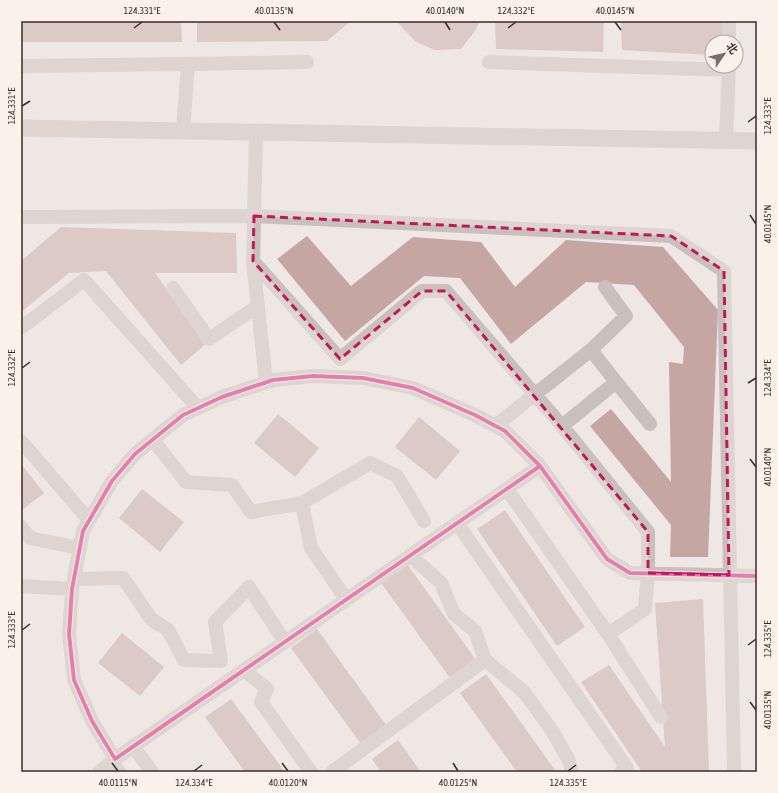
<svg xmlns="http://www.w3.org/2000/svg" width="778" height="793" viewBox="0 0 778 793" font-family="'Asap Condensed','Noto Sans SC',sans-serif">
<rect width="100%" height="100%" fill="#efe7e3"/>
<path fill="#c5a6a2" d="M21 21H181L182 42H21Z
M197 21H351L327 41 197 42Z
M394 21H480L475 31 461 49 435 50 416 42 398 23Z
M495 21H604L603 52 496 49Z
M621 21H722V42H712V55L622 50Z
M61 227 236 233 237 273H155L206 344 181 365 106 271 69 273 21 312V261Z
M307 236 351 286 413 237 481 242 515 287 566 240 663 247 718 310 708 557H670L671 525 590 426 611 409 671 482 669 362 683 364 684 347 634 285 586 282 511 344 460 278 424 276 345 341 277 259Z
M278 414 319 448 295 477 254 443Z
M419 417 460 451 436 480 395 447Z
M21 464 44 493 21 511Z
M142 489 184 522 160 552 119 518Z
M505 510 585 627 557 646 477 529Z
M407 564 476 660 450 678 381 583Z
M703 599 709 772H642L581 682 609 665 665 747 655 603Z
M317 629 386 725 361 744 291 648Z
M122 633 164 667 140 696 98 663Z
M486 674 555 770 552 772H517L460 693Z
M231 699 285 772H245L205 717Z
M398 740 421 772H381L372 759Z"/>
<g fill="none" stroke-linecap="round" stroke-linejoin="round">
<path stroke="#c9bfbb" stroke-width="14" d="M729 42V21
M489 62 729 70
M188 64 307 62
M21 66 188 64 183 131
M256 132 253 261 340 359 422 291H446L562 426
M726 140 729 66
M21 217 254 216 671 236 724 271 734 772
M253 261 266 382
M605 287 626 316 591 350 616 382
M173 288 209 339 258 306
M21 328 84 280 198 408
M650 424 616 382 562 426 648 532V573L645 609 608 634 661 717
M495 426 591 350
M153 440 186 482 232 485 251 512 302 503 311 548 346 599
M21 441 89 520
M540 466 115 759 92 721 74 680 69 634 72 589 83 531 112 481 135 454 183 415 222 397 273 380 313 376 363 378 413 388 475 415 505 431 540 466 607 559 630 573 757 576
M507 489 608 634
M302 503 370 463 397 476 424 521
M457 523 627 768 621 772
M21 527 30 538 79 548
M74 579 123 578 151 619 168 630 184 660 221 661 215 622 249 587 285 642
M21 586 72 589
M485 660 524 692 553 732 569 761 572 772
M244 670 267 689 261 702 311 772
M133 746 152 772
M112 762 119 772
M99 772 115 759
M332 772 485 660 475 631 454 614 441 583 410 555"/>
<path stroke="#c9bfbb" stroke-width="17" d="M21 128 757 141"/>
<g stroke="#fcf1ea" stroke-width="6">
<path id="cycleway" d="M540 466 115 759 92 721 74 680 69 634 72 589 83 531 112 481 135 454 183 415 222 397 273 380 313 376 363 378 413 388 475 415 505 431 540 466 607 559 630 573 757 576"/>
</g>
<use href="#cycleway" stroke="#d6006c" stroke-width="4"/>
</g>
<path d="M0 0H778V793H0ZM254 216 671 236 724 271 729 575 648 573V532L446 291H422L340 359 253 261Z" fill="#efe7e3" fill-opacity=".55" fill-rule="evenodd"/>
<path fill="none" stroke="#c2185b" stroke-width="3" stroke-dasharray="8 5" stroke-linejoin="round" d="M254 216 671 236 724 271 729 575 648 573V532L446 291H422L340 359 253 261Z"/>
<path fill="none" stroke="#3b2b28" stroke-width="1.5" d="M274 22 280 30M445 22 450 30M615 22 621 30M134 28 142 22M508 28 516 22M22 106 30 101M748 122 756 116M750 215 756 224M22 368 30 362M748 383 756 378M750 459 756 467M22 630 30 624M748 645 756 639M750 702 756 710M112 763 118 771M282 763 288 771M453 763 458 771M194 771 202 765M568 771 576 765"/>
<rect width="778" height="793" fill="none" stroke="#fcf1ea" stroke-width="44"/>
<g transform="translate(724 54) rotate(55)"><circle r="19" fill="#fcf1ea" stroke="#afa29c"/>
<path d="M0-3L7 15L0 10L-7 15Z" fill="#7a6d69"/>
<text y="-6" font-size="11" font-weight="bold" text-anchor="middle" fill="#3b2b28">北</text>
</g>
<rect x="22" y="22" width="734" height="749" fill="none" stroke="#3b2b28" stroke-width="1.5"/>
<g font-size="10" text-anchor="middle" fill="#3b2b28">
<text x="142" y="14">124.331°E</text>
<text x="274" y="14">40.0135°N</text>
<text x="445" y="14">40.0140°N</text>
<text x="516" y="14">124.332°E</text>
<text x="615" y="14">40.0145°N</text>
<text transform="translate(11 106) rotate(-90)" y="4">124.331°E</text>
<text transform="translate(767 116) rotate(-90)" y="4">124.333°E</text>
<text transform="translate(767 224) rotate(-90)" y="4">40.0145°N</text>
<text transform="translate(11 368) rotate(-90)" y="4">124.332°E</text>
<text transform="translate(767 378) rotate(-90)" y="4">124.334°E</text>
<text transform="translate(767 467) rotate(-90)" y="4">40.0140°N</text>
<text transform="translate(11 630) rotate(-90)" y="4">124.333°E</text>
<text transform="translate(767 639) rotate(-90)" y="4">124.335°E</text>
<text transform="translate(767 710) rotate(-90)" y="4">40.0135°N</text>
<text x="118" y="786">40.0115°N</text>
<text x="194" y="786">124.334°E</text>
<text x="288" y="786">40.0120°N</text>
<text x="458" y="786">40.0125°N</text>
<text x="568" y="786">124.335°E</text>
</g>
</svg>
